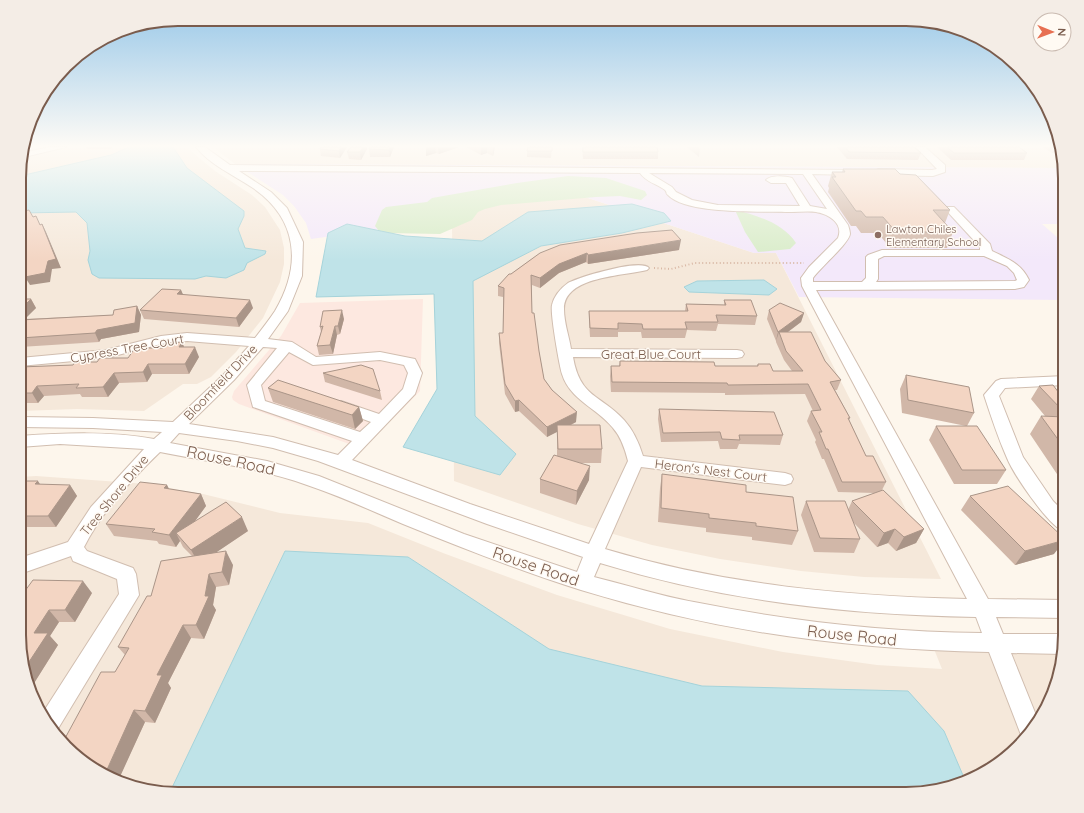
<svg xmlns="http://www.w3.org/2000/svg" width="1084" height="813" viewBox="0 0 1084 813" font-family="Quicksand,sans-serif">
<rect width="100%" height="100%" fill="#fdf6ec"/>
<path fill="#f5e8da" d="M24 147H186L215 171 252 195 265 207 280 230 284 248V264L280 282 263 318 236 352 211 377 197 384H183L144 411 77 409 20 411V157Z
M213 147H1058L1063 168 235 164Z
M579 195 754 253H776L941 579 864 577 801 571 720 559 652 545 578 524 454 481 452 223 458 207Z
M36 476 147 484 203 494 280 513 368 523 443 553 557 595 670 629 783 652 877 665 942 669 934 649H1064L1053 696 1026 740 976 778 906 794H168L117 782 73 755 36 705 19 645 20 477Z"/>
<path fill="#fde8e0" d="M423 299 420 391 363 449 239 404 233 400 232 397 234 391 281 336 300 303Z"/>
<path fill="#f3e8fa" d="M235 164 1063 168 1065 178V224H1042L1065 244V300L799 297 776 253H754L579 195 459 207 390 228 311 239 306 223 294 206 283 195Z"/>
<path fill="#d8ecc9" d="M568 176 606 178 645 191 647 195 641 200 620 196 596 197 501 205 485 209 478 212 472 220 440 234 387 233 379 231 375 226 382 210 386 207 427 202 432 198 517 183Z
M735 210C757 215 784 224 796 243L790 249 758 252 745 232Z"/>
<path fill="#bfe3e8" stroke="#a5d3da" d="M129 147H173L187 168 244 211V216L238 229 245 248 266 251 265 254 247 263 244 270 226 278 206 276 195 279 99 278 92 274 88 260 90 251 87 223 76 212 20 213V176L111 155Z
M632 204 664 213 671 221 622 233 541 246 473 281 475 416 516 454 500 475 403 447 437 389 434 294 316 297 328 233 347 224 405 236 482 241 528 212Z
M764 280 777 289 769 295 689 292 684 287 697 281Z
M285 551 408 557 549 649 702 686 908 691 944 731 965 780 915 792 877 794H169Z"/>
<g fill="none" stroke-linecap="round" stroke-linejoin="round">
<g stroke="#d1beb0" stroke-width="2">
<path id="minor" d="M50 147H66L20 158 22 153Z
M196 147H205L230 165 855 170 857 172 852 175 812 174 848 225C849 228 850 232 850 234 849 243 820 268 813 278V282H862L866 278V257L868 255 882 250H980V247L945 209 946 207H954L990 244 992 251C1008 259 1021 263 1029 280L1024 287 1015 289 816 290 988 599 1065 600V618L996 617 1003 634H1065L1063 654 1011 653 1038 720 1026 740H1023L989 652C851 650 714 631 581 590 521 571 462 548 403 524 372 511 340 496 307 485 260 468 209 462 160 452 132 479 102 511 84 547L87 551 133 568 136 574 139 595 56 732 42 714 119 594 117 579 73 561 71 556 20 574V558L68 542 91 507 144 449 60 444 20 447V436C63 433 111 431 154 439L162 432 93 428 20 427V417L93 418 173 422 224 374 249 346 187 341 161 344 106 358 20 366V358L106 350 161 336 187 333 255 338C262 329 269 320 275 311 302 265 298 219 253 188 234 175 210 165 196 147ZM239 171 640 173C646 182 657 184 665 190 668 194 665 192 668 195 687 215 764 211 791 212 799 212 808 211 816 212 828 214 844 223 838 238L809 267 801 278 802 286 967 599C844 596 724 585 605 549L641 467 785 485 791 483 793 479 791 475 785 473 643 456C639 443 633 430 624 420 600 394 580 398 573 357L737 358 742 357 744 354 742 351 737 350 571 349C569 336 564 323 564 309 564 276 624 276 647 270L649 268C641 258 579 277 568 283 561 288 554 296 552 305 550 312 559 364 562 374 570 400 597 408 613 428 621 437 625 449 628 461L589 544 470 504 352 460 415 394 422 373 415 359 380 352 316 357 292 342 268 339 288 311 302 276 303 242 287 208 271 192ZM649 173 803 174 827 209 810 206 792 178C785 176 771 175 766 180L771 183H786L800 206 718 205 692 200 676 192 672 187ZM884 256H984L1007 266 1014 273 1017 280 1015 281 876 282 878 279V259ZM263 347 277 348 247 385 253 407 352 441 338 455 273 437 189 424 234 380ZM289 352 313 365 380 360 404 365 408 373 403 389 379 414 341 401 336 403 334 406 336 409 371 422 360 432 265 401 261 385ZM179 433 237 441 273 448 318 461 487 524 583 557 577 572 464 534 319 476 267 461 170 443ZM600 563C723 601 847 615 976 617L982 633C885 632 789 621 694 602 660 596 627 585 594 577Z
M916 147H925L945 165V172L933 176 878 175 873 172 878 169 932 170 937 169Z
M1065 376V385L1005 388 999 396 1023 457 1053 501 1065 513V532C1049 527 1014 475 1007 458 998 438 991 416 984 395L996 381 1001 379Z"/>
</g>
<path stroke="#d9b8a5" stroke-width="2" stroke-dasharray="1 2.5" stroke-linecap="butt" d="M654 268 671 269 695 263H804"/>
<use href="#minor" fill="#fff" fill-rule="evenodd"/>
</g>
<path fill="#d1b7a8" d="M86 147H113L111 149H87Z
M347 147 340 158 321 156 320 149Z
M394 147 390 157H370L369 149Z
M426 147H459L439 154 436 153 426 156Z
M466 147H495L493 156 487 153 481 155Z
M552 147 551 158 527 157V151Z
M582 147H657L658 152V159H583Z
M687 147H699L700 150 699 157Z
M837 147H914L921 153 918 160 847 159Z
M937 147H1019L1027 153 1024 160H951Z
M1043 147H1058L1052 153Z
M367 149 361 160 349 159 347 152Z
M843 169 900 174 950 210 945 223 953 232 947 248H890L878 233H861L856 226H851L828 192 829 188 828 186 832 172H842Z
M679 250 588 264 586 262 559 273 540 288 532 285V313L544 379 552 390 576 422 571 425 602 449 601 463H580L589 480 576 505 540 493V479L557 456V432L547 437 519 411 515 412 505 394 499 343V333H503V297L498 296V286L511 274 540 253Z
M181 290 183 295 253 308 239 327 144 319 140 310Z
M20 299H31L36 308 24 319 113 315 137 306 141 315 139 332 101 339 99 342 20 347Z
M724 300 757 316 755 325 718 324 716 331 687 330 685 338H642L641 332H618V337H590L589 320V311H685L686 304 724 305Z
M769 310 804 313 801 322 788 332 825 361 841 380 837 390H835L850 418 849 420 866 456 886 482 882 490 924 529 916 543 896 551 888 543 877 547 854 523 860 539 854 553 814 552 801 515 806 501 848 510 852 501 875 493 838 492 824 459H822L815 442 816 440 807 421 811 411H813L805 394 725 395V393L611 392 610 376 611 366H619L620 361 715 366H757L758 364 773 371H792L784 360 776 342V340V341L767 319Z
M344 319 340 334 337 335 333 354 319 355 317 346 321 332 320 327Z
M182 342 184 347 199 357 189 374H152L147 382 119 383 108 397H82L80 394 44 396 38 403H20V367L73 365 128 358Z
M323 373 380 391 382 400 325 382Z
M906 375 974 413 967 426 1006 470 997 484H954L929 440 936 426H966L902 413 900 389Z
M1039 386 1061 396 1065 390V414L1063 417H1065V486L1030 434 1041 416H1045L1031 399Z
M268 388 359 407 363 421 355 429 273 402Z
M659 409 783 435 780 445 739 444 737 449H720L718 441 661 442 658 419Z
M662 474 746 492 798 531 792 545 752 540V537L706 532V528L658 522 660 488Z
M20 481 40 485H70L77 496 56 527H20Z
M167 485 169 489 201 494 206 506 195 521 248 531 215 553 233 565 229 585 216 587 213 605 216 610 204 639 191 638 168 683 171 688 155 723 145 722 117 782 115 672 125 655 118 647 151 596 192 556 183 547 180 541 176 547 159 544 157 541 114 536 106 524Z
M970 496 1054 554 1015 565 961 510Z
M92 593 75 622H59L50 636 58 645 31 688 19 645V599Z"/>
<path fill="#aa9588" d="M341 147H347L340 158 339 151Z
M363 147H367V149L361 160 360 152Z
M390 147H394L390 157 389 150Z
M431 147H435L436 153 426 156V149Z
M438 147H459L439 154Z
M484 147H487V153L481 155V148Z
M493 147H495L493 156Z
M1055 147H1058L1059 151 1052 153Z
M42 224 46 232 61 268 52 269 50 282 30 285 25 277Z
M681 240 679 250 588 264V255Z
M587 253 586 262 559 273 540 288V278L559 264Z
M181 290 185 299 177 294Z
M31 299 36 308 20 324V310Z
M250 300 253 308 239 327 236 318Z
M137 306 141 315 139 332 101 339 99 342 95 333 97 330Z
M342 310 344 319 340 334 338 326Z
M804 313 801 322 781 337 779 332 776 341 778 332Z
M335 326 337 335 333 354 330 345Z
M182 342 186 352 179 347Z
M195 347 199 357 189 374 185 364Z
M148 364 152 374 147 382 143 372Z
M114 373 119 383 108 397 103 387Z
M37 386 44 396 38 403 32 393Z
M519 400V411L515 412V401Z
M359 407 363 421 355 429 352 415Z
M1065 411V414L1060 421 1054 426Z
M577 412 576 422 547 437V427Z
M590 466 589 480 576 505 577 491Z
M38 481 45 492 35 484Z
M70 485 77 496 56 527 48 516Z
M167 485 173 497 164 488Z
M201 494 206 506 182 539 176 533 180 541 176 547 169 535Z
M242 517 248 531 199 564 191 550Z
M895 529 888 543 877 547 884 533Z
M924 529 916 543 896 551 904 537Z
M1065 540 1054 554 1015 565 1025 551Z
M226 551 233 565 229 585 222 572Z
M209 574 216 587 213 605 216 610 204 639 196 625 205 596Z
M83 581 92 593 75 622 65 610Z
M49 610 59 622 50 636 58 645 31 688 25 668 34 633Z
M183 625 191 638 168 683 171 688 155 723 145 711 157 675Z
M134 710 145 722 119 779 123 783 117 782 105 774Z"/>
<path fill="#f3d5c3" stroke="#aa9588" d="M321 147H341L339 151 320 149Z
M351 147H363L360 152H347Z
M370 147H390L389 150 369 149Z
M528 147H552V151H527Z
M583 147H657L658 152H583Z
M845 147H914L921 153 849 152Z
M947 147H1019L1027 153H954Z
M843 169H895L900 174 916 175 950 210H933L953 232H896L883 217H866L861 211H856L832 177H836L832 172H845Z
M29 210 33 217 36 216 40 225 42 224 56 259 48 261 45 273 25 277 20 260V212Z
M672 230 681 240 588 255 587 253 559 264 540 278 531 275 532 313H534L539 351 544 379 552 390 577 412 547 427 519 400 515 401 505 384 499 333H503L504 288 498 286 509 274H511L540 253 560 245 637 233Z
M162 289 181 290 177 294 250 300 236 318 140 310Z
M20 299H31L20 310Z
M724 300H751L757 316 716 315 718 322H685L687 329H643L642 324 618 323V329L590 328 589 311H688L686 304 726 305Z
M780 303 804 313 778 332 769 310Z
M137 306 135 323 97 330 95 333 20 338V320L113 315 114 310Z
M342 310 338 326H335L330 345 317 346 323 326 320 327 323 311Z
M779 332H811L825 361 841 380 830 382 850 418H848L866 456H873L886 482H842L828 449H826L819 432H822L811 411 821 410 808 384 728 385 727 383 612 382 611 366H620V361L714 362 715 366H758V364H770L773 371H803L786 351Z
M182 342 179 347H195L185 364H148L143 372 114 373 103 387 76 388 79 384 37 386 32 393H20V367L73 365 75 362H97L100 358H128L135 348H163L167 343Z
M361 365 373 369 380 391 323 373Z
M906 375 969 387 974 413 908 400Z
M278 380 359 407 352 415 268 388Z
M1053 385 1065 401V411L1064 412 1039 386Z
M659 409 774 412 783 435H739L740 440 722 439 720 432 663 433Z
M1041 416 1065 417V449Z
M557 425H600L602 449H558Z
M936 426H977L1006 470H962Z
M554 455 590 466 577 491 540 479Z
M662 474 746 485V492L793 497 798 531 756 526V523L709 518V514L661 508Z
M20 481H38L35 484 70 485 48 516H20Z
M140 482 167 485 164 488 201 494 169 535 152 532 155 529 106 524Z
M1008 486 1065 539V540L1025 551 970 496Z
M883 490 924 529 904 537 895 529 884 533 852 501Z
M806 501H845L860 539 820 538Z
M226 502 242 517 191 550 176 533Z
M226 551 222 572 209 574 205 596H209L196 625H183L157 675H162L145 711 134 710 105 774 115 775 112 779 73 755 63 742 101 672H115L129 648 118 647 147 596H151L161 561Z
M33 580 83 581 65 610H49L34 633H48L25 668 19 645V599Z"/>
<linearGradient id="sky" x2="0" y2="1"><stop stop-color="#97c7e8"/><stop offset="0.56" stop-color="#fefbf6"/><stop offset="1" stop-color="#fefbf6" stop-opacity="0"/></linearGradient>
<rect width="1084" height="261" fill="url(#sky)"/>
<circle fill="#8d6e63" stroke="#fffaf3" stroke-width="1.5" cx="878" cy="235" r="4"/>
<g text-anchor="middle" stroke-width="3" stroke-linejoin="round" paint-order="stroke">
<g font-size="11" fill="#785e54" stroke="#fffaf3" text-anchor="start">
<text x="886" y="233">Lawton Chiles<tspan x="886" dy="13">Elementary School</tspan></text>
</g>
<g font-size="13" fill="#7a5c4d" stroke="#fffaf3">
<text transform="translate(127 348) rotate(-10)" y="5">Cypress Tree Court</text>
<text x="651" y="359">Great Blue Court</text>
<text transform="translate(220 382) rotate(-46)" y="5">Bloomfield Drive</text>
<text transform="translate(711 470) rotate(7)" y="5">Heron's Nest Court</text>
<text transform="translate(114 495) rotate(-51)" y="5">Tree Shore Drive</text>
</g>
<g font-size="16" fill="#7a5c4d" stroke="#fffaf3">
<text transform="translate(231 460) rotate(12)" y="6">Rouse Road</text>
<text transform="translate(536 566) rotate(19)" y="6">Rouse Road</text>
<text transform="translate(852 635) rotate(6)" y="6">Rouse Road</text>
</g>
</g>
<path d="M0 0H1084V813H0ZM178 26H906A152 152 0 0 1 1058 178V635A152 152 0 0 1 906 787H178A152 152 0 0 1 26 635V178A152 152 0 0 1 178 26Z" fill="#f4ede6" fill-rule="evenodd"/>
<path fill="none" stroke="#7a5c4d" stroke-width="2" d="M178 26H906A152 152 0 0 1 1058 178V635A152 152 0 0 1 906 787H178A152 152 0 0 1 26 635V178A152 152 0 0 1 178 26Z"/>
<g transform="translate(1052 32) rotate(91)"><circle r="19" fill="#fffaf3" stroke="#cabbb1"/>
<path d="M0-3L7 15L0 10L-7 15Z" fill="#e76f51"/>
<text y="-6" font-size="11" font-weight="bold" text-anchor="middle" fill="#7a5c4d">N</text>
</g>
</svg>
